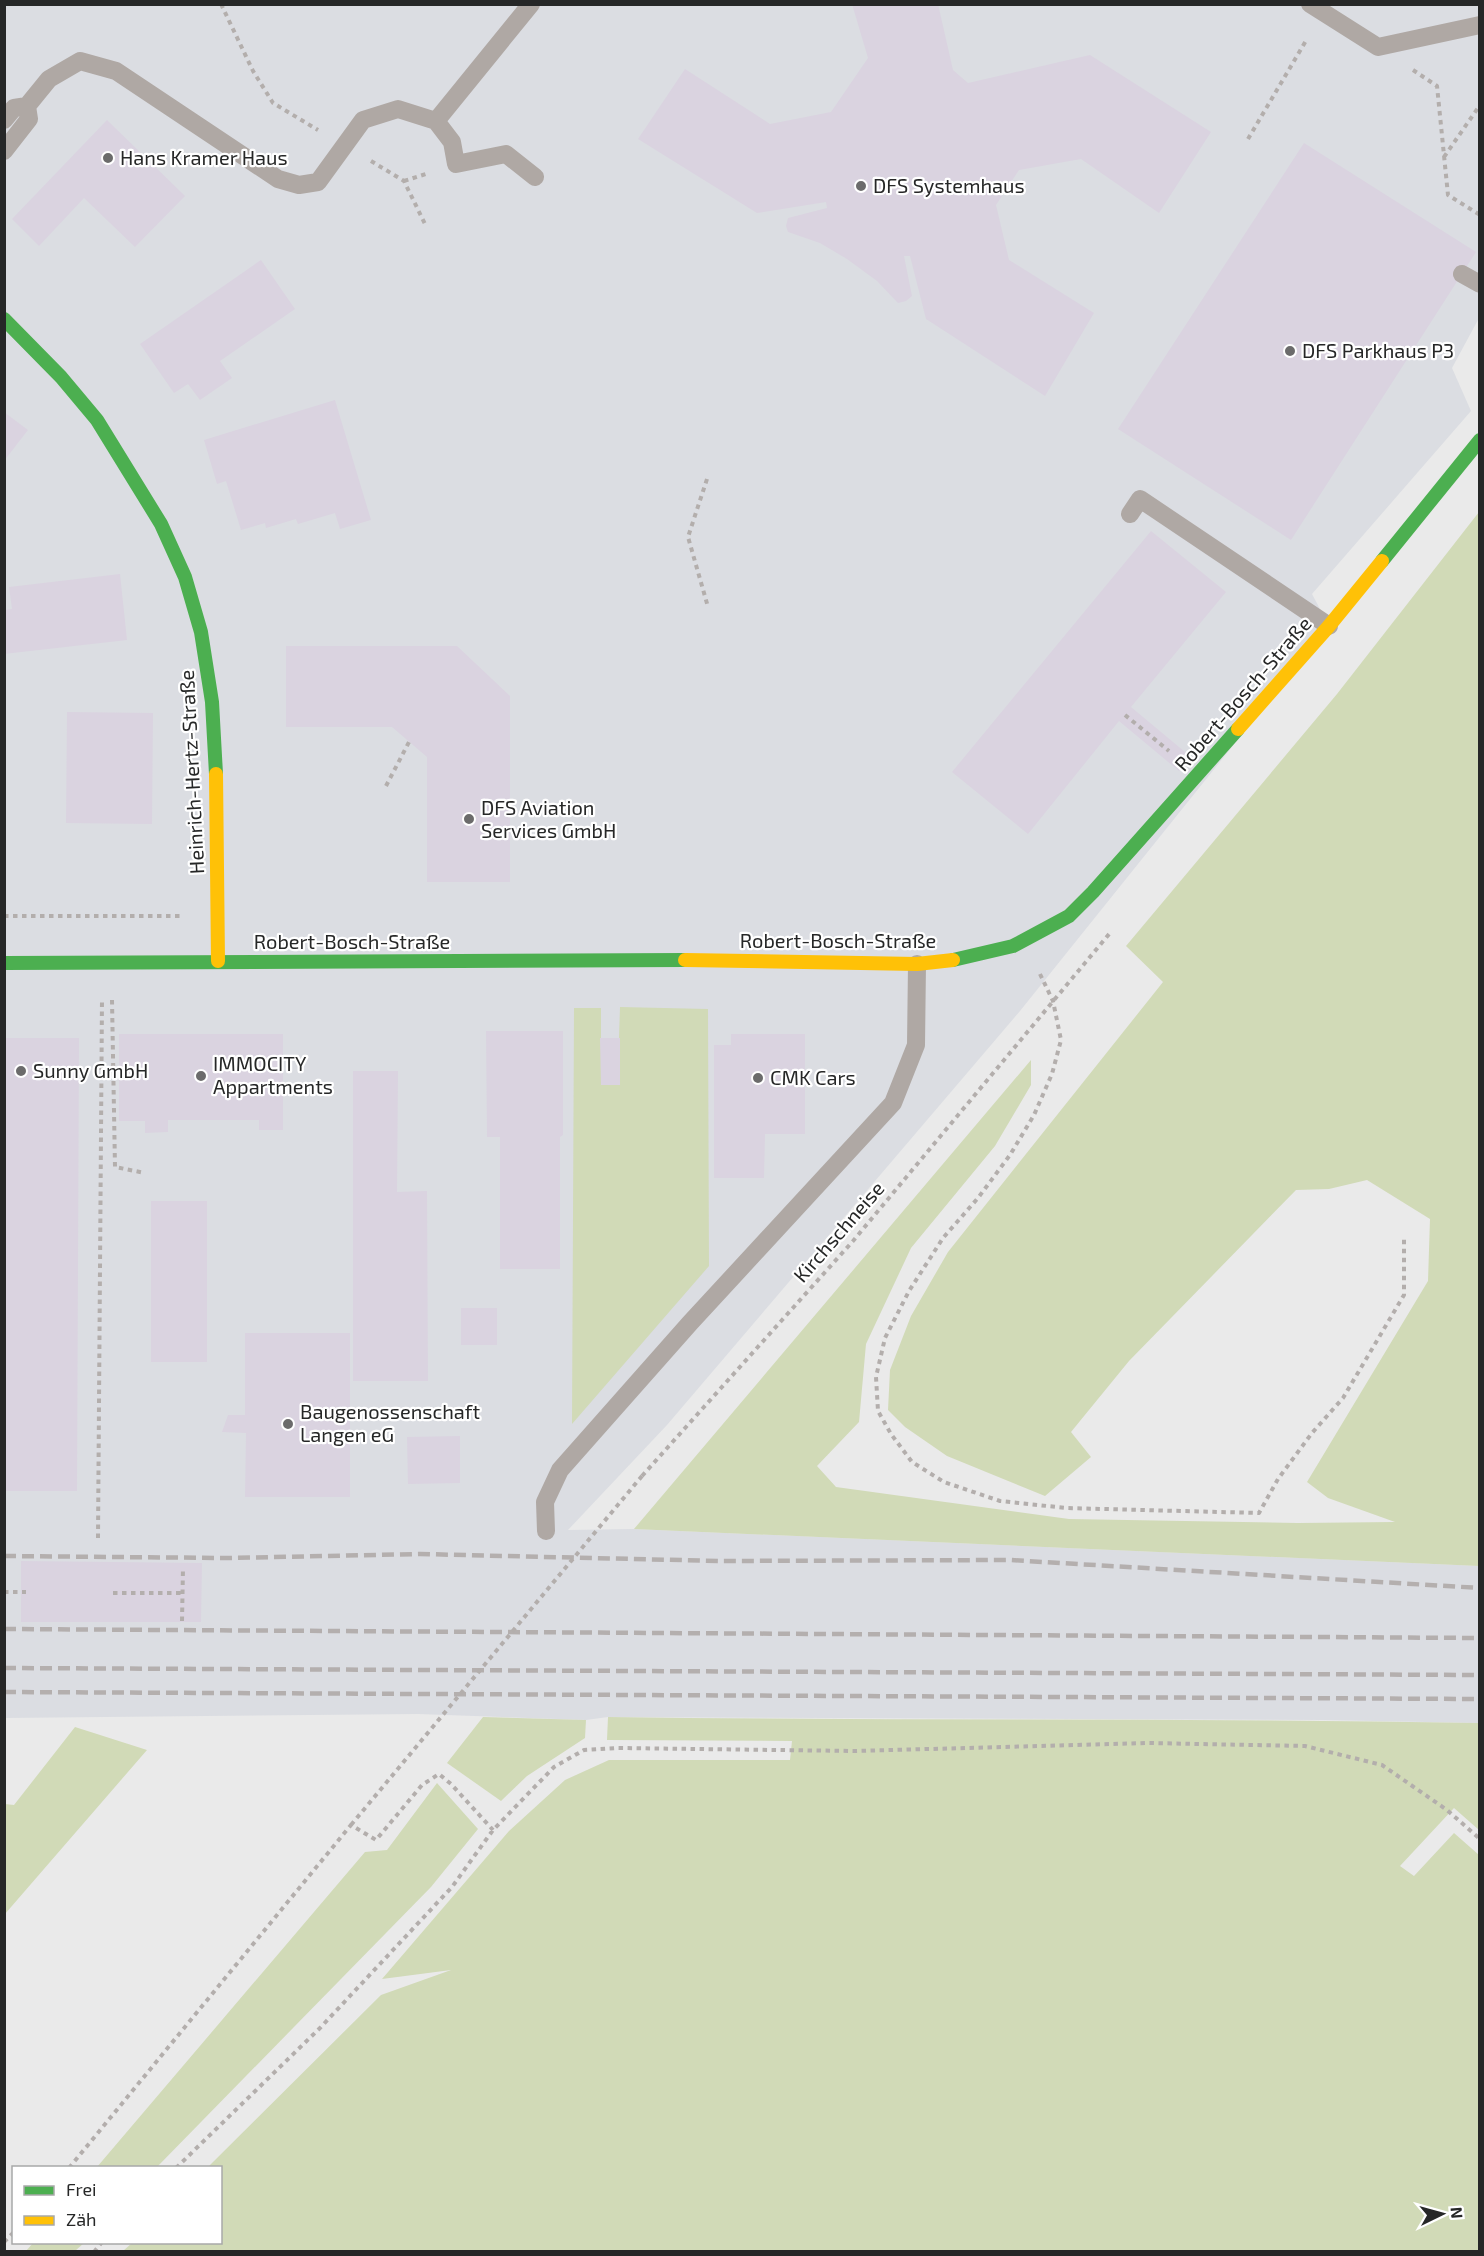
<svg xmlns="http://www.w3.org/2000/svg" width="1484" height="2256" viewBox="0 0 1484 2256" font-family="'Exo 2',sans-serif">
<rect width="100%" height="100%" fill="#eaeaea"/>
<path fill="#dbdde2" d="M4 5H1479V318L1452 368 1471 411 1312 594 1329 626 1020 1011 667 1425 568 1530 634 1529 1479 1566V1723L1323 1720 608 1717 586 1720 418 1714 5 1718Z"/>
<path fill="#d1dab7" d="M1479 512V1566L634 1529 1031 1060V1085L995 1146 911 1248 866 1344 859 1422 817 1466 836 1487 1069 1519 1298 1523 1395 1522 1328 1498 1307 1482 1428 1281 1430 1219 1367 1180 1329 1189 1296 1190 1129 1361 1071 1432 1091 1457 1045 1496 947 1456 905 1427 888 1410 890 1370 911 1316 948 1252 1163 982 1126 946 1337 694Z
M620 1007 708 1009 709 1266 572 1424 574 1008H601V1038H619Z
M483 1717 586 1720 585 1738 527 1776 501 1801 447 1763Z
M608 1717C899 1721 1189 1718 1479 1723V1830L1454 1808 1400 1866 1414 1876 1454 1833 1479 1855V2251H123L132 2243 220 2242V2168L208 2167 381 1995 451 1970 382 1979 509 1831 565 1780 609 1760H790L792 1741 607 1740Z
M75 1727 147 1750 5 1914V1804L14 1805Z
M437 1783 478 1829 431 1887 157 2167H97L365 1852 387 1850Z
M33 2243V2242L84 2243 75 2251H26Z"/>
<path fill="#dad3e0" d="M852 4H938L953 70 968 83 1090 55 1211 132 1159 213 1081 159 1019 170 996 205 1009 260 1094 313 1045 396 926 319 910 256H904L912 296 906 301 898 303 877 281 847 259 820 243 788 232 786 226 788 218 827 208 826 202 757 213 638 139 685 69 770 124 831 112 868 58Z
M107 120 185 196 135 247 84 198 39 246 12 219Z
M1304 143 1476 252 1291 540 1118 429Z
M261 260 295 309 220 361 232 378 200 400 188 384 174 393 140 344Z
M335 400 371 520 340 529 335 513 298 524 296 519 266 528 265 523 241 530 226 481 217 484 204 440Z
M4 412 28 430 4 461Z
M1151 531 1226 592 1131 707 1191 757 1179 771 1119 721 1028 834 952 772Z
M120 574 127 640 4 654V610L12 609 9 587Z
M286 646H457L510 696V882H427V757L392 727H286Z
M67 712 153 713 152 824 66 823Z
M486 1031H563V1135L560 1137V1269H500V1137H487Z
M119 1034H283V1130H259V1120H168V1132L145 1133V1121H119Z
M731 1034H805V1134H765L764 1178H714V1045H731Z
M4 1038H79L77 1491H4Z
M600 1038H620V1085H601Z
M353 1071H398L397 1192 427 1191 428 1381H353Z
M151 1201H207V1362H151Z
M461 1308H497V1345H461Z
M245 1333H350V1497H245L246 1433 222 1432 228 1415H245Z
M460 1436V1483L408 1484 407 1437Z
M21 1561 202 1563 201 1622H21Z"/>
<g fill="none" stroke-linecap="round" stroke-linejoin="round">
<path stroke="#b3aeac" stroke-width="4" stroke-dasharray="4.5 4.5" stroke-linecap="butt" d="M221 4 253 71 273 103 318 130
M1413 70 1437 86 1448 195 1480 215
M1248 139 1307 39
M1444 157 1480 105
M371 161 404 181 425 224
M404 181 429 173
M707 479 688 537 708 607
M1125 715 1169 751
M386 786 409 742
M4 916H181
M1040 974 1053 1001 1061 1040 1052 1074 1034 1115 1010 1155 978 1198 943 1238 909 1291 885 1338 876 1377 878 1411 891 1434 912 1462 944 1482 1000 1501 1066 1508 1259 1513 1278 1479 1312 1433 1343 1398 1404 1295V1239
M112 1000 115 1167 145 1173
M642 1476 853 1241 1110 933
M98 1538 102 999
M4 1592H26
M113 1593H182
M182 1621 183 1568
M69 2168 351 1825 376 1840 422 1785 439 1774 451 1784 493 1830
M176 2168 320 2028 452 1887 493 1830 554 1767 584 1750 618 1748 856 1751 1148 1743 1305 1746 1382 1765 1447 1810 1480 1839
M4 2242 14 2232
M94 2252 102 2242"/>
<path stroke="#afa8a4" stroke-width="18" d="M1310 4 1378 47 1480 25
M4 120 14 108 27 106 49 79 80 61 116 71 278 179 299 185 318 182 363 120 398 109 436 121 452 142 456 164 506 154 535 177
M436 121 531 4
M4 151 29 119 27 106
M1462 274 1480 284
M1130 514 1140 499 1329 626
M546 1531 545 1502 560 1470 690 1323 893 1103 916 1045 917 964"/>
<path stroke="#4caf50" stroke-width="14" d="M4 319 61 377 97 420 161 524 185 577 201 632 212 702 216 774
M1382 561 1480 440
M953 960 1013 946 1069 916 1093 892 1238 729
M4 963 685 960"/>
<path stroke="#ffc107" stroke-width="14" d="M1238 729 1329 626 1382 561
M216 774 218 961
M685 960 917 964 953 960"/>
<path stroke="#b4afae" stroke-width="4.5" stroke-dasharray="12 6" stroke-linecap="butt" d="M4 1556 226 1558 420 1554 720 1561 1010 1560 1480 1588
M4 1629 1480 1638
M4 1668 1480 1675
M4 1692 1480 1699"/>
<path stroke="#b3aeac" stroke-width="4" stroke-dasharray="4.5 4.5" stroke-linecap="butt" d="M351 1825 642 1476"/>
</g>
<g fill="#6b6b6b" stroke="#fff" stroke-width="2">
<circle cx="108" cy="158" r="6"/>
<circle cx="861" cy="186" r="6"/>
<circle cx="1290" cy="351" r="6"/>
<circle cx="469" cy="819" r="6"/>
<circle cx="21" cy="1071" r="6"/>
<circle cx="201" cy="1076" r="6"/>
<circle cx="758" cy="1078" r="6"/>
<circle cx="288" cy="1424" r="6"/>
</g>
<g text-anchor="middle" stroke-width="4.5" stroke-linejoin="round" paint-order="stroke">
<g font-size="20" fill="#262727" stroke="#fff" text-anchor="start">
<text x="120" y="165">Hans Kramer Haus</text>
<text x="873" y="193">DFS Systemhaus</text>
<text x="1302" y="358">DFS Parkhaus P3</text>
<text x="481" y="815">DFS Aviation<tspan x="481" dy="23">Services GmbH</tspan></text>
<text x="213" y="1071">IMMOCITY<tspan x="213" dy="23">Appartments</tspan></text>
<text x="33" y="1078">Sunny GmbH</text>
<text x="770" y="1085">CMK Cars</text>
<text x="300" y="1419">Baugenossenschaft<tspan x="300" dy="23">Langen eG</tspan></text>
</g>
<g font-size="20" fill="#262727" stroke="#fff">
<text transform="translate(1243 694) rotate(-49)" y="7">Robert-Bosch-Straße</text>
<text transform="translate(192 772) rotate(-93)" y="7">Heinrich-Hertz-Straße</text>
<text x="838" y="948">Robert-Bosch-Straße</text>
<text x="352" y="949">Robert-Bosch-Straße</text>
<text transform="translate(839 1232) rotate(-49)" y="7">Kirchschneise</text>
</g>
</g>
<rect width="1484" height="2256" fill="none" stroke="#262727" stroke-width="12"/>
<rect x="12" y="2166" width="210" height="78" fill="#ffffff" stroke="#a8a9a9" stroke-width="1.5"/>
<rect x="24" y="2186" width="30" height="9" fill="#4caf50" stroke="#a8a9a9" stroke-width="1.5"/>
<text x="66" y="2196" font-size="18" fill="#262727">Frei</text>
<rect x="24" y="2216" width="30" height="9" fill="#ffc107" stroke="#a8a9a9" stroke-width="1.5"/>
<text x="66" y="2226" font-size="18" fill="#262727">Zäh</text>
<g transform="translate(1442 2214) rotate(85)" stroke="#ffffff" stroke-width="4.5" paint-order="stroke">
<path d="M0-4.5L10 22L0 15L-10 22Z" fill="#262727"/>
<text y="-9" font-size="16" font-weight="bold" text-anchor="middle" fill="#262727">N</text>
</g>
</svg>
